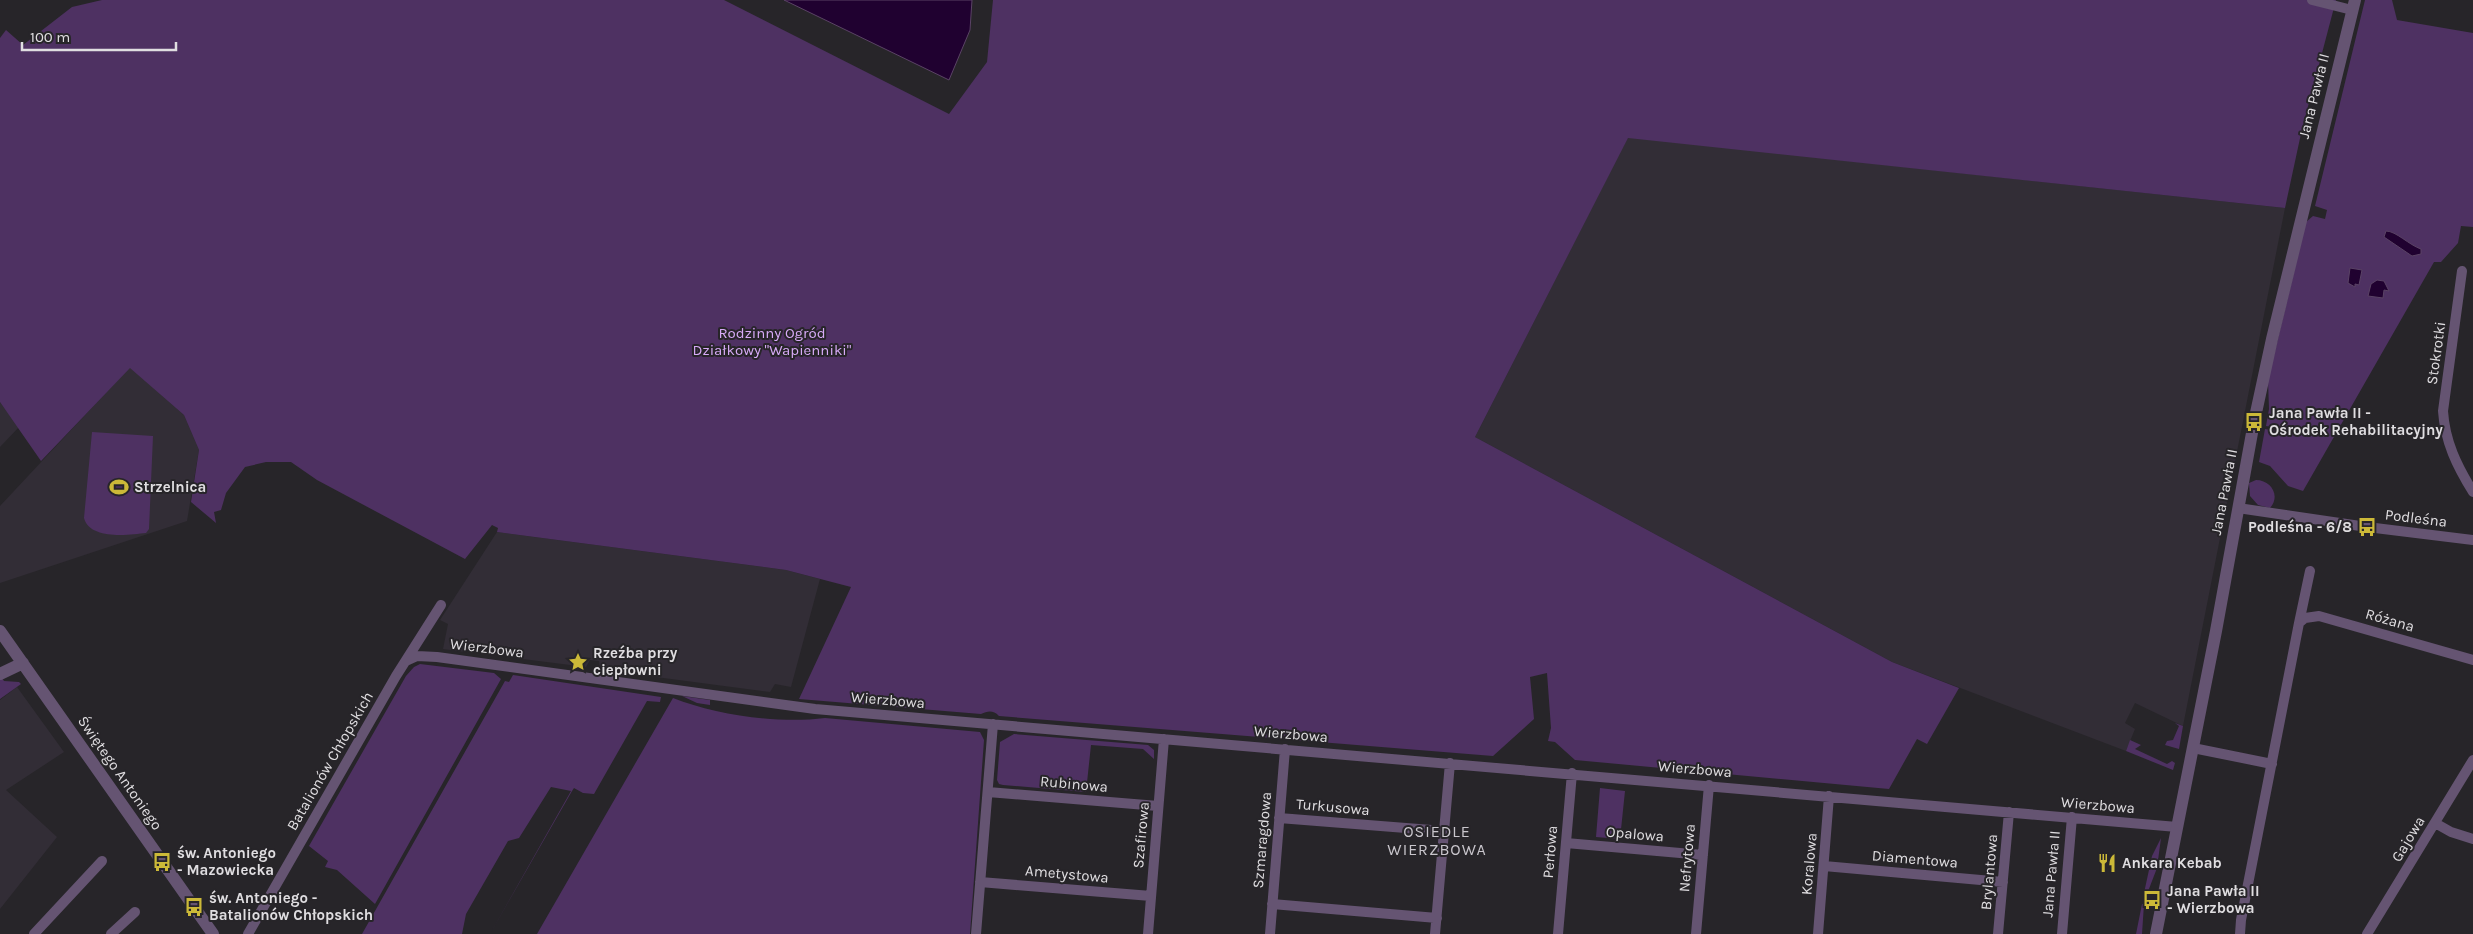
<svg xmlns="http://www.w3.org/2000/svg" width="2473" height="934" viewBox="0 0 2473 934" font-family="Karla,sans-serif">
<rect width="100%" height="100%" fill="#272529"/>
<path fill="#322d36" d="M1628 137 2285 208 2183 726 2135 703 2125 723 2135 729 2126 751 1892 662 1475 437Z
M130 367 184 415 199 450 187 521 0 583V506Z
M0 402 19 427 0 447Z
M497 532 786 570 820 579 791 687 775 684 770 692 603 670 600 669 599 661 590 660 586 667 515 658 512 651 469 646 465 652 443 649 448 624 440 620Z
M17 687 64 752 6 790 57 837 0 909V700Z"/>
<path fill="#4e3162" d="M102 0H724L949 114 987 62 993 0H2336L2302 129 2285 208 1628 138 1475 437 1892 662 1959 688 1927 744 1917 739 1889 789 1575 760 1555 742 1548 741 1551 728 1547 673 1530 677 1534 719 1493 756 999 716C993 710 988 711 981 714L799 699 851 587 786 570 497 532 498 528 492 525 465 559 317 480 291 462H266L245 467 226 493 221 510 214 512 216 523 191 502 199 450 184 415 130 368 41 461 0 402V38L6 30 23 45 72 7Z
M2365 0H2392L2397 20 2473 33V227L2461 226 2458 243 2441 262H2434L2303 491 2288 486 2270 466 2259 462 2265 429 2277 431 2278 428 2266 426 2269 409 2268 380 2306 222 2313 216 2325 219 2327 210 2315 206Z
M92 432 153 436 149 529 146 533C128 535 90 540 84 518Z
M2256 480C2271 480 2281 496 2270 508L2258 505 2250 496 2249 483Z
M420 664 494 673 501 679 375 904 337 870 325 867 328 861 309 846 406 676 414 667Z
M0 675 4 681 19 682 21 684 0 699Z
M513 675 661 697 660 702 647 701 594 794 583 793 574 788 572 791 490 934 571 791 551 787 519 838 508 841 466 914 462 934H362L505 681 509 682Z
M682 696 710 700V705L697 703Z
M673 698C716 715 779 724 825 718L980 732 984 740 970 934H537Z
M2175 723 2183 726 2179 749 2165 745 2167 741 2173 740 2179 726Z
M1014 734 1148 745 1154 750V759L1143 749 1091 745 1086 792 1003 785 999 784 997 780 1000 742Z
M2130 740 2141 745 2135 749 2167 764 2172 761 2175 763 2173 770 2126 751Z
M1600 788 1625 791 1620 839 1596 837Z
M2161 838 2157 868 2147 894 2144 893 2152 856Z
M2142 904H2144L2142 934H2136Z"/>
<path fill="#200130" stroke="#5a4365" d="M784 0H972L970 30 949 80Z
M2386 231C2396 231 2409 245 2421 249V254L2412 256 2384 237Z
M2350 268 2362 270 2359 285 2355 284V287L2348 283Z
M2377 280 2384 281 2389 291 2384 290 2383 298 2368 296 2371 284Z"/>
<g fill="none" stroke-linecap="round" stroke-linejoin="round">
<path stroke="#655472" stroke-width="10" d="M2312 0 2352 10
M2462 271 2443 411C2445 442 2457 466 2473 492
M2238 508 2367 527 2473 540
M2299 623 2310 571
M406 661 417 656 437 657 815 709 2177 827
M2193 748 2272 764
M988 792 1158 806
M1279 818 1444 831
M2435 823 2451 832 2473 839
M1566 843 1703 855
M1824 866 2003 882
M980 882 1151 896
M1272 904 1437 918
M34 934 102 861
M111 934 135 912
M248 934 396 676 441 605
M976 934 993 724
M1148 934 1164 739
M1270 934 1285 749
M1435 934 1450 763
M1558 934 1572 773
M1696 934 1709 785
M1818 934 1829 796
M1998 934 2009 812
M2062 934 2072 817
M2240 934 2241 920 2299 623 2305 618 2319 616 2473 660
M2367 934 2473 760"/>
<path stroke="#655472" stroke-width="12" d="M0 631 213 934
M0 674 23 663
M2156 934 2216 631 2254 422 2272 339 2355 0"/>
</g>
<defs>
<g id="bus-bare" transform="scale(1.5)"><path d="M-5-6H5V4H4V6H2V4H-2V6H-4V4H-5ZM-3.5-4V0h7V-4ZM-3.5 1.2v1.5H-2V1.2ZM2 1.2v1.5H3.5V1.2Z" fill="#ccb938" stroke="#272529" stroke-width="2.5" paint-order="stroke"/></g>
<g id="stadium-bare" transform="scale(1.5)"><path d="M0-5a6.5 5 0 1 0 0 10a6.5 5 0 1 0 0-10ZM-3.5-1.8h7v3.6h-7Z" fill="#ccb938" stroke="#272529" stroke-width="2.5" paint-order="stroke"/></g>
<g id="sight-bare" transform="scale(1.5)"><path d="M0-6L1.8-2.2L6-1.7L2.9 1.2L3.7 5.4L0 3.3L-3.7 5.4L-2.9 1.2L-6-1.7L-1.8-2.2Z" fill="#ccb938" stroke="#272529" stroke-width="2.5" paint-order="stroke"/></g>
<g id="restaurant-bare" transform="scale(1.5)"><path d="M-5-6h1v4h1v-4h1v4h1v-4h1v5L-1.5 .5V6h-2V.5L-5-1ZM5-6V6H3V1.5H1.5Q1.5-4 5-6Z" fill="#ccb938" stroke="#272529" stroke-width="2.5" paint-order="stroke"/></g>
</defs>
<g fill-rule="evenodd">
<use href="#bus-bare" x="2254" y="422"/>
<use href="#stadium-bare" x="119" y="487"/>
<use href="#bus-bare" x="2367" y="527"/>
<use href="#sight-bare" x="578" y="662"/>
<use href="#bus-bare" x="162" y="862"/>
<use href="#restaurant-bare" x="2107" y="863"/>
<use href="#bus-bare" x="2152" y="900"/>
<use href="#bus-bare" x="194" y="907"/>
</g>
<g text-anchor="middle" stroke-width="4" stroke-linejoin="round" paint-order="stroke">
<g font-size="15" fill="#e0dee1" stroke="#272529">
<text transform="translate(2314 96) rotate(-76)" y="5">Jana Pawła II</text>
<text transform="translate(2436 353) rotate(-82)" y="5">Stokrotki</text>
<text transform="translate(2224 492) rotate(-79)" y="5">Jana Pawła II</text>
<text transform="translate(2416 518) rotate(7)" y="5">Podleśna</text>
<text transform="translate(2390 620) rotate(16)" y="5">Różana</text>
<text transform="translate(487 648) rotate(7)" y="5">Wierzbowa</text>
<text transform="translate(888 700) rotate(5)" y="5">Wierzbowa</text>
<text transform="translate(1291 734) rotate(5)" y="5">Wierzbowa</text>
<text transform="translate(330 761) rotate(-60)" y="5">Batalionów Chłopskich</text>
<text transform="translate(1695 769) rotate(5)" y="5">Wierzbowa</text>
<text transform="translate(120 773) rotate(55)" y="5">Świętego Antoniego</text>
<text transform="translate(1074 784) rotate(5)" y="5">Rubinowa</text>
<text transform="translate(2098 805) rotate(5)" y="5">Wierzbowa</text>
<text transform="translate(1333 807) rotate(5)" y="5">Turkusowa</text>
<text transform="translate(1635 834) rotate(5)" y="5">Opalowa</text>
<text transform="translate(1141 835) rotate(-85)" y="5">Szafirowa</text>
<text transform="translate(2408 839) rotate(-59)" y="5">Gajowa</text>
<text transform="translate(1262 840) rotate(-85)" y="5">Szmaragdowa</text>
<text transform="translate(1550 852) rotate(-85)" y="5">Perłowa</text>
<text transform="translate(1687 858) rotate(-85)" y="5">Nefrytowa</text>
<text transform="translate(1915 859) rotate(5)" y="5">Diamentowa</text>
<text transform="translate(1809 864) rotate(-85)" y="5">Koralowa</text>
<text transform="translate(1989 872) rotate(-85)" y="5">Brylantowa</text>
<text transform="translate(1067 874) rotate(5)" y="5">Ametystowa</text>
<text transform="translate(2051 874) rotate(-85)" y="5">Jana Pawła II</text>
</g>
<g font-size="15" fill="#d8abf8" stroke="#272529">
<text x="772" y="338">Rodzinny Ogród<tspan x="772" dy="17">Działkowy "Wapienniki"</tspan></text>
</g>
<g font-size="15" font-weight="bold" fill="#e0dee1" stroke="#272529" text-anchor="start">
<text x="2269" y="418">Jana Pawła II -<tspan x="2269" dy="17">Ośrodek Rehabilitacyjny</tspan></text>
<text x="134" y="492">Strzelnica</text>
<text x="2352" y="532" text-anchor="end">Podleśna - 6/8</text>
<text x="593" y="658">Rzeźba przy<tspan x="593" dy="17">ciepłowni</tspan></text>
<text x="177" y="858">św. Antoniego<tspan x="177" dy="17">- Mazowiecka</tspan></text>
<text x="2122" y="868">Ankara Kebab</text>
<text x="2167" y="896">Jana Pawła II<tspan x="2167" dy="17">- Wierzbowa</tspan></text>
<text x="209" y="903">św. Antoniego -<tspan x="209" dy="17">Batalionów Chłopskich</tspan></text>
</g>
<g font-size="16" letter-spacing="1" fill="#c9c6cc" stroke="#272529">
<text x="1437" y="837">OSIEDLE<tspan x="1437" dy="18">WIERZBOWA</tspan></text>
</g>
</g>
<path d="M22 42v8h154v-8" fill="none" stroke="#e0dee1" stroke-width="2.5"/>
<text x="30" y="42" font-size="15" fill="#e0dee1" stroke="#272529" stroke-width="4" paint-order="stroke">100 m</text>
</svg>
